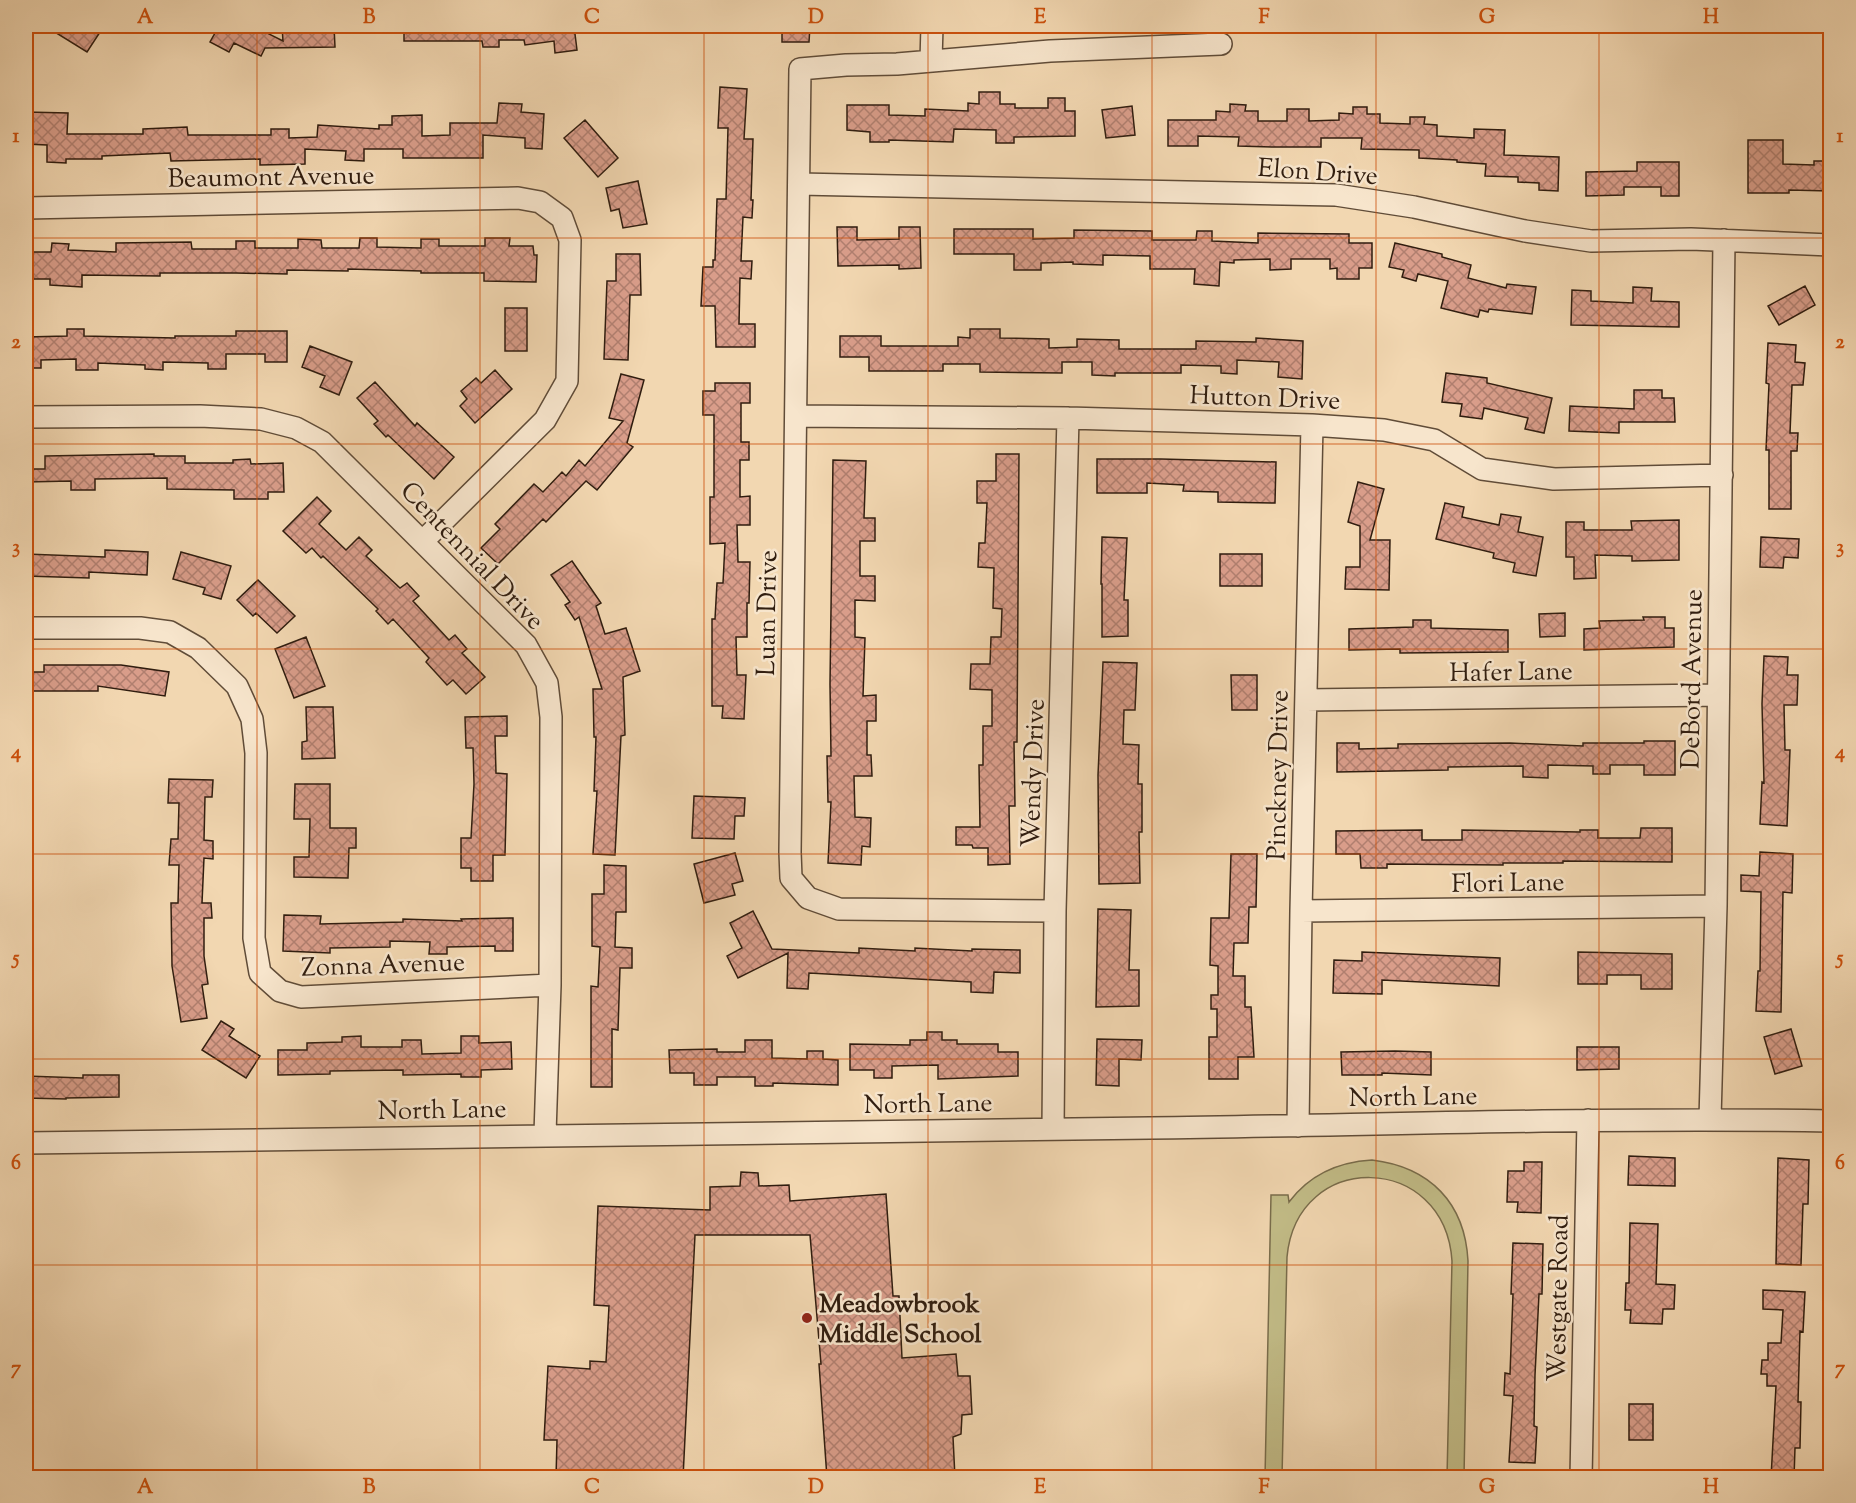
<svg xmlns="http://www.w3.org/2000/svg" width="1856" height="1503" viewBox="0 0 1856 1503" font-family="'Sorts Mill Goudy',serif">
<defs>
<pattern id="building-cross-hatch" width="8" height="8" patternUnits="userSpaceOnUse" patternTransform="scale(1.5)"><rect width="8" height="8" fill="#d99d8a"/><path d="M0 0l8 8M0 8l8-8" fill="none" stroke="#b07f6f"/></pattern>
</defs>
<rect width="100%" height="100%" fill="#f2d7b1"/>
<filter id="stains"><feTurbulence type="fractalNoise" baseFrequency=".00333" numOctaves="4"/><feColorMatrix values="0 0 0 0 .2 0 0 0 0 .09 0 0 0 0 .02 0 0 0 .5 -.17"/></filter>
<radialGradient id="worn" r=".72"><stop offset=".6" stop-color="#630" stop-opacity="0"/><stop offset="1" stop-color="#630" stop-opacity=".3"/></radialGradient>
<path fill="#c2bc87" stroke="#796c4b" stroke-width="1.5" d="M1372 1160C1430 1167 1465 1203 1468 1261L1464 1477H1447L1452 1261C1445 1152 1297 1149 1287 1257L1282 1477H1265L1271 1195H1288L1289 1202C1310 1174 1338 1162 1372 1160Z"/>
<path fill="url(#building-cross-hatch)" stroke="#301d0f" stroke-width="1.5" d="M45 26H104L87 52Z
M219 26H253L283 41 282 26H334L335 47 265 48 261 56 234 43 229 52 210 42Z
M404 26H574L577 50 555 53 554 41 525 45 524 40H499V47H483L482 41H404Z
M782 26H810L809 42H782Z
M720 87 747 89 744 139H753L751 200H753L752 218 743 217 741 261H752L751 279 740 278 739 324H755V347H716L715 306H701L703 267H713V260H715L717 199H726L728 128H718Z
M979 92H1000V104H1015V108H1048V98H1065V111H1075V136L1014 137V143H996V130L954 129 953 142 889 140V142H870V132L847 130V105H889V115L925 116V109L968 111V103L979 104Z
M499 103 522 104 521 112 544 114 542 149 525 148V138L483 135V158H403V149H364V161L345 160 346 151 305 149V164L260 165V159L171 161 170 153 102 156V159H66V163L47 162V145L26 144V112L68 113 67 134H143V129L187 127 188 135H271V129H289V138L317 137 318 125 379 129V125H392V116L422 115V136L450 135V123H497Z
M1230 104 1246 105 1245 111H1258V121H1287V109H1309V121L1339 120V113L1353 114V107H1367V114H1380V123L1410 124V117H1425L1424 124 1437 125V136L1474 138V129L1505 130 1504 155 1559 157 1558 191 1539 190V183L1518 182V177L1485 176 1486 164 1457 162V160L1419 158V150L1361 149 1362 138H1321V147H1273L1238 146 1239 137 1198 136V146H1168V120H1216V111L1230 112Z
M1132 106 1135 135 1106 138 1102 110Z
M585 120 618 158 598 177 564 138Z
M1748 140H1783V164L1814 165V161H1830V191L1789 190V193H1748Z
M1637 162H1679V196H1661V187H1624V195L1586 196V172L1637 171Z
M638 181 647 224 623 228 619 209 611 211 606 188Z
M837 227H857V240L899 239V227H920L921 268 899 269V265L838 266Z
M954 229H1033V239L1074 238V230L1152 231V240H1196L1197 231H1212V241L1258 243V233L1349 234V243H1372V268H1359V279H1337V268L1330 269V259H1291V269L1270 270V259L1234 260V263L1220 262 1219 286 1194 284 1195 269H1150V256L1103 255V265L1073 264V262L1041 263V270H1014V254H954Z
M360 238H377V247L421 248V239H439V246H485V238H510L509 246H533L534 255H537L536 282 484 281V273H421V271L348 269V271L287 270V274L236 273H160V276L82 275V287L50 285V279H26V252H51L52 243 69 244 68 250 116 252V243L191 242 192 249H236V241H255V248H298V239L321 240 322 248H359Z
M1395 243 1442 254V257L1471 265 1468 278 1506 288 1507 284 1536 287 1532 314 1489 309 1488 312 1480 310 1478 317 1441 308 1448 281 1418 274 1416 281 1402 277 1404 270 1389 267Z
M616 254H640L641 295H630L628 360 604 359 607 281H616Z
M1805 286 1815 305 1779 325 1768 306Z
M1633 287 1652 288 1651 301 1679 302V327L1571 325 1572 290 1591 291V301L1633 303Z
M505 308H527V351H505Z
M67 329H84V336L175 338V336H236V331H287V362H265V354H226V369H208V363L163 362V370L145 369V365L98 363V370H76V359L41 360V368H26V337L67 336Z
M970 329H1000V338L1049 339V348L1077 347V339L1119 340V349H1196V341L1256 342V338L1303 341 1302 379 1278 377 1279 362 1237 360V374L1221 373V366L1181 365V373H1115V376L1092 375V362H1062V373L980 372V364H943V371H869V357H840V336H881V346H958V337L970 338Z
M1768 343 1796 345 1795 362 1805 363 1803 385H1792L1790 433H1798L1797 451H1791V509H1769V450H1766L1769 384 1766 383Z
M310 346 352 362 339 395 320 387 325 376 302 367Z
M495 370 512 389 475 423 460 406 467 399 461 391 476 378 481 383Z
M1446 373 1487 378V383L1552 398 1544 433 1525 429 1528 418 1484 408 1482 419 1460 416 1462 404 1442 402Z
M621 374 644 380 627 443 633 447 597 490 586 481 546 522 543 519 498 564 481 548 500 529 495 524 534 484 543 492 562 472 566 476 579 460 585 466 623 421 609 418Z
M375 382 415 426 417 423 454 457 434 479 388 435 386 437 374 424 378 421 357 398Z
M715 383H750V403H741V442H749V460H740V497L750 496V525H737L738 562H750L749 603H747V637H736L737 675H746L744 719 722 718 723 706H712V619H715L717 583H723L725 543 710 544V497H714V415H703V391H715Z
M1634 390H1662V398H1674L1675 422H1619V433L1569 431 1570 406 1634 409Z
M154 454V456H185V463H233V460L250 459 251 464 283 463 284 492H268V499H234V490L167 489V478L95 479V490H71V481L26 482V469H45V456Z
M996 454H1019L1017 742H1014L1015 806H1009L1010 864 988 865V848H973L972 845H956V827H980L979 765H983V726H992V690L970 689 971 664H990L991 637H1001L1002 609 993 608 994 568 978 567 979 543H985L987 503H977V481H996Z
M1097 459H1161L1276 462 1275 503 1218 502V492L1183 491 1184 485 1147 483V493H1097Z
M833 460 866 461 864 518H875V541H860V576H875V601L855 600V637L865 638 863 696 876 695V721H867V755H871L872 776H854L855 817 871 818 870 847 862 846 861 865 828 863 831 802H828L827 756H831L830 684Z
M1358 482 1384 489 1370 540H1390L1389 590 1345 589 1346 567H1360V526L1348 522Z
M317 497 331 511 319 524 346 550 359 537 372 550 366 556 400 588 407 583 419 596 413 601 449 640 455 635 467 649 462 653 485 677 466 694 453 680 447 685 426 662 429 658 393 619 388 624 376 611 378 609 323 556 321 558 312 548 306 553 283 531Z
M1445 503 1464 507 1462 517 1499 525 1501 514 1521 517 1518 532 1543 537 1536 576 1513 572 1515 563 1493 558 1494 553 1436 539Z
M1679 520V560L1632 561V556L1595 555 1596 578 1574 579V557H1566V522H1584V530H1632L1631 521Z
M1102 537 1127 538 1124 600H1128V636L1102 637V584H1101Z
M1761 537 1799 539 1798 558 1784 557 1783 568 1760 567Z
M105 550 148 552 147 575 89 572V578L26 576V554L105 557Z
M181 552 231 566 221 599 203 594 205 588 173 579Z
M1220 554H1262V586H1220Z
M572 561 601 603 596 606 605 634 626 628 640 671 623 677 625 735 621 736 615 855 593 854 597 791H594L596 737H594L593 689H602L579 617 575 620 565 605 570 602 551 575Z
M258 580 295 616 277 633 256 613 253 616 237 600Z
M1565 613V636L1540 637 1539 614Z
M1643 617H1665V628H1674V647L1584 650V629L1600 628 1599 621 1644 620Z
M1413 620H1431V628L1508 630V652L1400 653V649L1349 650V629L1413 627Z
M306 637 325 686 294 698 275 649Z
M1764 656 1788 657 1787 675H1798L1797 705H1784L1785 750H1790L1787 826 1760 824 1762 782 1764 783 1762 704Z
M1103 662 1137 663 1135 710H1124L1123 744 1139 745 1138 784H1142V832H1139L1140 883 1099 884 1098 775Z
M44 665H121L169 672 165 696 98 686V691H26V672H44Z
M1231 675H1257V710H1232Z
M306 707H333L335 758 302 759V742L307 741Z
M507 716V736H495L496 773 507 774 505 855H493V881H471V868H461V838H471L474 784 473 748H466L465 717Z
M1644 741H1675V775H1644V765H1610V774H1593V766L1548 765V778L1523 777V766L1448 767V770L1337 772V743H1359V749L1398 748V744L1510 743 1583 746V743H1644Z
M169 779 213 780 212 797H205L204 840 213 841V859L204 858 202 903H211L212 918H204V956L208 984 202 985 207 1018 181 1022 172 966 171 903H178L179 865H169L171 839H178L179 803H168Z
M295 784H330V828H356V848H349L348 878 294 877V857H309L310 819H294Z
M694 796 745 798 744 816H735L734 839 692 838Z
M1641 828H1672V862L1563 861V863H1503V865L1387 864V868H1361L1360 854H1336V831L1422 830V840H1462V830L1580 832V830H1598V838H1640Z
M1760 852 1793 854 1792 893 1783 892 1781 1012 1756 1011 1758 971H1760L1761 892 1741 891V875L1759 876Z
M735 853 743 881 732 884 735 895 704 903 694 864Z
M1231 854H1257L1256 907H1249L1248 943H1234L1233 976H1245V1007H1251L1254 1057H1238V1079H1209V1037H1217V1009H1211V995H1218V966L1210 965 1211 918H1229Z
M604 865 626 866V912H616L615 947 632 948V968H620L618 1030 612 1029V1087H591V986L598 987 600 947 592 946V894H604Z
M1098 909 1131 910 1129 970H1139V1006L1096 1007Z
M753 911 772 949 859 953V948L915 951V948L972 951V949L1020 950V973L994 972 993 993 971 992V982L809 973 808 989 787 988 788 953 738 978 727 956 742 948 730 923Z
M284 915 321 916 320 924 403 922V919L462 921 461 919 513 918V951H495V946L447 947V954H429L430 942 390 941V947L330 948V953L283 951Z
M1362 952 1500 958 1499 986 1382 980V994L1333 993 1334 960 1362 961Z
M1578 952 1672 954V989H1641V975H1607V984H1578Z
M221 1021 234 1029 229 1036 260 1056 246 1078 202 1050Z
M1791 1029 1802 1066 1775 1074 1764 1037Z
M927 1032H942V1040H957V1044H998V1052H1018V1076L938 1079V1065L892 1066V1078H874V1070H850V1044L910 1045V1040H927Z
M361 1036V1047H402V1040H421L422 1054 461 1053V1036H479V1043L511 1042 512 1069 481 1070V1077H461V1074L403 1075V1070L330 1071V1074L278 1075V1050H307V1043L342 1042V1037Z
M1097 1039 1142 1040 1141 1060 1119 1059V1086L1096 1085Z
M745 1040H772V1058L807 1059V1051H823V1059L838 1060V1085L773 1083V1086H755V1077H717V1085H694V1073H670L669 1050 717 1049V1052H745Z
M1577 1047H1619V1069L1577 1070Z
M1395 1051 1431 1052V1075L1382 1073V1075H1342L1341 1052Z
M83 1075H119V1097L66 1098V1099L26 1098V1076L83 1078Z
M1629 1156 1675 1158V1186L1628 1185Z
M1778 1158 1809 1160 1808 1204H1803L1801 1265 1776 1264Z
M1524 1162H1542L1541 1213 1517 1212 1518 1202H1507L1508 1171H1524Z
M741 1172 758 1173 759 1186 789 1185 790 1201 886 1194 893 1296H899L902 1358 956 1354 958 1376H970L972 1414 962 1415 961 1434 953 1437 955 1478H827L819 1364H821L810 1235H695L683 1478H556L557 1440H544L548 1366 590 1369V1361L606 1362 609 1306 594 1305 598 1206 710 1210V1187L740 1186Z
M1630 1223 1658 1224 1656 1284 1675 1285 1674 1309H1663L1662 1324 1630 1323 1631 1310H1625L1626 1283H1629Z
M1513 1243 1543 1244 1542 1294H1539L1535 1375 1534 1426 1537 1427 1535 1463 1509 1462 1513 1396 1504 1395 1505 1373 1510 1374 1513 1294H1511Z
M1763 1290 1805 1292 1803 1332 1800 1331 1798 1402H1801L1800 1448H1795L1794 1478H1771L1776 1386H1767V1374H1761L1762 1360H1768V1343H1781L1783 1310 1763 1309Z
M1629 1404H1653V1440H1629Z"/>
<g fill="none" stroke-linecap="round" stroke-linejoin="round">
<g stroke="#604c38" stroke-width="24">
<path id="minor" d="M931 61 932 26
M799 184 1336 195 1414 207 1525 231 1591 241 1691 239 1830 245
M26 208 518 198 540 202 562 218 570 240 567 381 545 420 423 541
M796 416 1068 418 1312 425 1384 430 1434 440 1482 469 1554 479 1722 475
M26 417 200 416 261 419 296 428 322 442 526 645 547 683 551 717 550 985 545 1134
M26 628H140L170 632 198 648 237 686 252 719 256 753 254 938 260 973 280 991 301 997 550 985
M1306 700 1717 695
M1055 911 839 909 808 898 791 878 790 852 800 69 846 65 897 64 1050 51 1221 44
M1301 911 1716 906
M1710 1119 1716 906 1724 240
M1298 1126 1301 911 1312 425
M1053 1129 1055 911 1068 418
M26 1143C400 1137 775 1133 1150 1128 1377 1125 1604 1117 1830 1121
M1581 1478 1588 1120"/>
</g>
<use href="#minor" stroke="#f7e5cc" stroke-width="21"/>
</g>
<path fill="none" stroke="#cc500c" stroke-width="1.5" stroke-opacity="0.55" d="M257 26V1478M480 26V1478M704 26V1478M928 26V1478M1152 26V1478M1376 26V1478M1599 26V1478M26 238H1830M26 444H1830M26 649H1830M26 854H1830M26 1059H1830M26 1265H1830"/>
<circle fill="#8f2418" stroke="#f7e5cc" stroke-width="2" cx="807" cy="1318" r="6"/>
<g text-anchor="middle" stroke-width="5" stroke-linejoin="round" paint-order="stroke">
<g font-size="26" fill="#301d0f" stroke="#f7e5cc">
<text transform="translate(1318 171) rotate(4)" y="9">Elon Drive</text>
<text transform="translate(271 176) rotate(-1)" y="9">Beaumont Avenue</text>
<text transform="translate(1265 397) rotate(2)" y="9">Hutton Drive</text>
<text transform="translate(473 555) rotate(46)" y="9">Centennial Drive</text>
<text transform="translate(766 613) rotate(-89)" y="9">Luan Drive</text>
<text transform="translate(1511 671) rotate(-1)" y="9">Hafer Lane</text>
<text transform="translate(1691 679) rotate(-89)" y="9">DeBord Avenue</text>
<text transform="translate(1032 773) rotate(-88)" y="9">Wendy Drive</text>
<text transform="translate(1277 775) rotate(-89)" y="9">Pinckney Drive</text>
<text transform="translate(1508 882) rotate(-1)" y="9">Flori Lane</text>
<text transform="translate(383 964) rotate(-2)" y="9">Zonna Avenue</text>
<text transform="translate(1413 1096) rotate(-1)" y="9">North Lane</text>
<text transform="translate(928 1103) rotate(-1)" y="9">North Lane</text>
<text transform="translate(442 1109) rotate(-1)" y="9">North Lane</text>
<text transform="translate(1557 1298) rotate(-89)" y="9">Westgate Road</text>
</g>
<g font-size="26" font-weight="bold" fill="#301d0f" stroke="#f7e5cc" text-anchor="start">
<text x="819" y="1312">Meadowbrook<tspan x="819" dy="30">Middle School</tspan></text>
</g>
</g>
<rect width="1856" height="1503" fill="none" stroke="#f2d7b1" stroke-width="66"/>
<rect x="33" y="33" width="1790" height="1437" fill="none" stroke="#cc500c" stroke-width="2"/>
<g font-size="20" text-anchor="middle" font-weight="bold" fill="#cc500c">
<text x="145" y="23">A</text>
<text x="369" y="23">B</text>
<text x="592" y="23">C</text>
<text x="816" y="23">D</text>
<text x="1040" y="23">E</text>
<text x="1264" y="23">F</text>
<text x="1487" y="23">G</text>
<text x="1711" y="23">H</text>
<text x="16" y="142">1</text>
<text x="1840" y="142">1</text>
<text x="16" y="348">2</text>
<text x="1840" y="348">2</text>
<text x="16" y="553">3</text>
<text x="1840" y="553">3</text>
<text x="16" y="758">4</text>
<text x="1840" y="758">4</text>
<text x="16" y="964">5</text>
<text x="1840" y="964">5</text>
<text x="16" y="1169">6</text>
<text x="1840" y="1169">6</text>
<text x="16" y="1374">7</text>
<text x="1840" y="1374">7</text>
<text x="145" y="1493">A</text>
<text x="369" y="1493">B</text>
<text x="592" y="1493">C</text>
<text x="816" y="1493">D</text>
<text x="1040" y="1493">E</text>
<text x="1264" y="1493">F</text>
<text x="1487" y="1493">G</text>
<text x="1711" y="1493">H</text>
</g>
<rect width="100%" height="100%" filter="url(#stains)"/>
<rect width="100%" height="100%" fill="url(#worn)"/>
</svg>
